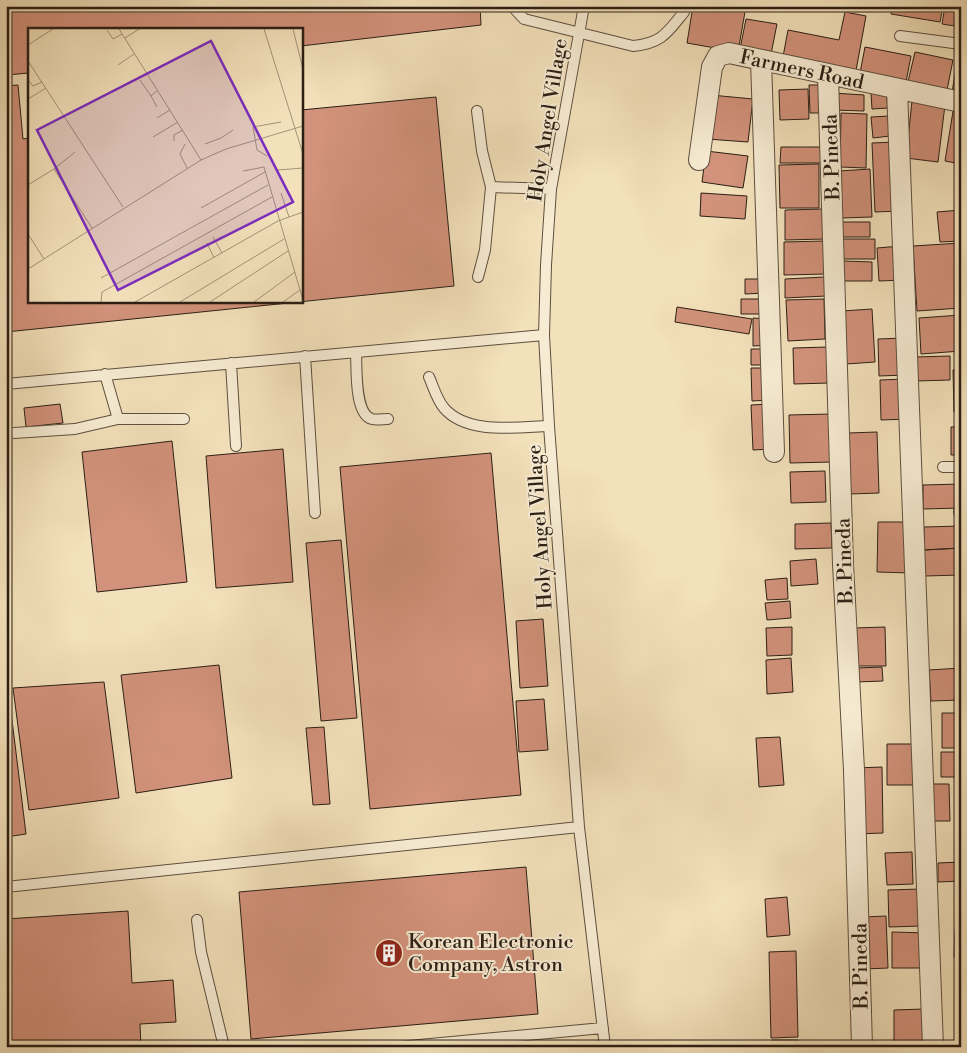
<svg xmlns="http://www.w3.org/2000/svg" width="967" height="1053" viewBox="0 0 967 1053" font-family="'Libre Bodoni',serif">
<rect width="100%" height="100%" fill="#f3e1bb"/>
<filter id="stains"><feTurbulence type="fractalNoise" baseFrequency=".004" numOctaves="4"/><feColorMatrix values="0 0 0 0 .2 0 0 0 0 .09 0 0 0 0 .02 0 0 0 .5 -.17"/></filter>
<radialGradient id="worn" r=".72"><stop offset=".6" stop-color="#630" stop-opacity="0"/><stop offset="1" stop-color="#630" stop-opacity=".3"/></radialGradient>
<path fill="#d2927b" stroke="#2b1e15" d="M6 6H480L481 25 301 46V29H29V73L6 75Z
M693 6H746L738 52 687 43Z
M893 6H943L940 22 891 14Z
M945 6H961V27L942 24Z
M845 12 866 16 855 76 782 62 788 30 839 40Z
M746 19 777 24 771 54 740 49Z
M865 47 911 56 906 82 860 73Z
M915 52 953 60 947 90 908 82Z
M957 60 961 61V94L952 93Z
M18 85 23 139 29 138V301H301V110L436 97 454 286 6 332V86Z
M809 85H820V113H810Z
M808 89 809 119 780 120 779 90Z
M886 92 888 108 872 109 871 93Z
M833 93 864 95V111L833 110Z
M711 95 753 99 748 142 707 139Z
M912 101 945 105 938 162 906 158Z
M954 105 961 107V164L945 161Z
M841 113 867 114 866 168 840 167Z
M889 116 890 136 873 138 871 117Z
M895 142 899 211 875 212 872 143Z
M781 147H821V163H780Z
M706 151 748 156 743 188 702 182Z
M819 164V208H780L779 165Z
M870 169 872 217 841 218 839 171Z
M701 193 747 196 745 219 700 216Z
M824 209 825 239 785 240V210Z
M961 210V241L940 242 937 212Z
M842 222H870V237H842Z
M842 239H875V259H842Z
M825 241 826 274 784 275V242Z
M961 243V308L917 311 913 246Z
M901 246 903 280 879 281 877 248Z
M843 261 872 262V281H843Z
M825 277 826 296 785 298V279Z
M745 279H765V293L745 294Z
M741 299H767L768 314H741Z
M824 299 825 339 788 341 786 300Z
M677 307 752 319 749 334 675 322Z
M872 309 875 362 846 364 842 311Z
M961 315V351L921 354 919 318Z
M753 318 768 319 770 345 753 346Z
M904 338 906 375 879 376 878 339Z
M828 347 829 383 794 384 793 348Z
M751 349H769L770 365H751Z
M950 356V380L916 381 915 357Z
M751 368H770V400L752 401Z
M953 370H961V412H954Z
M907 379 908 419 881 420 880 380Z
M60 404 63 423 26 427 24 408Z
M771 404 772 449 753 450 751 405Z
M831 414 832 462 790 463 789 415Z
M951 427H961V455H951Z
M877 432 879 493 850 494 848 433Z
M172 441 187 582 97 592 82 452Z
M283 449 293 582 216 588 206 456Z
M491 453 521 795 370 809 340 467Z
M825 471 826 502 791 503 790 472Z
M961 484V508L923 509V485Z
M878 522H912L911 573 877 572Z
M831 523 832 548 795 549V524Z
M961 526V548L924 550V527Z
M341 540 357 718 321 721 306 543Z
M961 548V575L925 576 924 550Z
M816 559 818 584 791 586 790 561Z
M787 578 788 599 767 600 765 580Z
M790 601 791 618 767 620 765 603Z
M543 619 548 686 520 688 516 621Z
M792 627V655L767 656 766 628Z
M885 627 886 666H855L854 628Z
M791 658 793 692 767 694 766 660Z
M219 665 232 778 136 793 121 675Z
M882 667 883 681 856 682V668Z
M961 668V700L931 701 929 670Z
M6 671 26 834 6 837Z
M104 682 119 798 29 810 13 688Z
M544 699 548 750 519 752 516 701Z
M942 713H961V748H942Z
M324 727 330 804 313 805 306 728Z
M780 737 784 785 759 787 756 738Z
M887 744H915V785H887Z
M941 752H961V777H941Z
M882 767 883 833 857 834 856 768Z
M929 784H949L950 821H930Z
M912 852 913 884 887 885 885 853Z
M961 862V881L938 882V863Z
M526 867 538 1014 251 1039 239 892Z
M920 889 921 926 889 927 888 890Z
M787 897 790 935 767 937 765 899Z
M128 911 132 983 173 980 176 1022 140 1024 141 1047H6V919Z
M886 916 888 968 865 969 863 917Z
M955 929H961V957H954Z
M892 932 928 933V968H892Z
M796 951 798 1037 771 1038 769 952Z
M924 1009 925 1047H894V1010Z
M772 1040H798V1047H772Z"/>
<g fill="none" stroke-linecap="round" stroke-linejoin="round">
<g stroke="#5d4f3e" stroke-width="12">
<path id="service" d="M512 6 524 19 633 46C662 43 667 33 684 12
M584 6 551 189 546 265 544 335 549 426 579 827 605 1047
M900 36 961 44
M477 111 482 151 491 187 485 250 478 277
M491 187 551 189
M356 353C357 368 354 414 372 419 376 420 383 419 388 419
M305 356 315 513
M231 363 236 446
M105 374 118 419H184
M429 377C433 386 437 400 444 408 467 435 517 427 549 426
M6 384 544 335
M14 433 75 429 118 419
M943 467H961
M959 512H961
M6 887 579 827
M197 920 201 952 224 1047
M398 1047 603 1028"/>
</g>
<g stroke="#5d4f3e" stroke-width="22">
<path id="minor" d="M761 60 774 452
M828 76 843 564 854 770 862 1047
M897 89 933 1047
M699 160 712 67 718 56 729 53 961 102"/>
</g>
<use href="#service" stroke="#f7ecd3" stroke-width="10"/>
<use href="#minor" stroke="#f7ecd3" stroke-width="20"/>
</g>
<defs>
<g id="building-disc" transform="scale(1.4375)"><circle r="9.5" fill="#8f2418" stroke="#f7ecd3"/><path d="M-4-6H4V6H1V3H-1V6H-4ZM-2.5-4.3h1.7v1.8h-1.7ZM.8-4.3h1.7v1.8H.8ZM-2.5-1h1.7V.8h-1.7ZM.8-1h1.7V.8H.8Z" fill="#fff"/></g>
</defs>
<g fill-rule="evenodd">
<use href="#building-disc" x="389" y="953"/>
</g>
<g text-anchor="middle" stroke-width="4" stroke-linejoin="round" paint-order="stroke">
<g font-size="20" fill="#2b1e15" stroke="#f7ecd3">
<text transform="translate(802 69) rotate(12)" y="7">Farmers Road</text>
<text transform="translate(547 120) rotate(-81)" y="7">Holy Angel Village</text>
<text transform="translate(831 157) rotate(-92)" y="7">B. Pineda</text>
<text transform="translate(539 527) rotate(-94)" y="7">Holy Angel Village</text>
<text transform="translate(844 561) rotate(-92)" y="7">B. Pineda</text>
<text transform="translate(860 966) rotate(-91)" y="7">B. Pineda</text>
</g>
<g font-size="20" fill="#2b1e15" stroke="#f7ecd3" text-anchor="start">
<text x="408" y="948">Korean Electronic<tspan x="408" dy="23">Company, Astron</tspan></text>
</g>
</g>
<g transform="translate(28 28)">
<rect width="275" height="275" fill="#f3e1bb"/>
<path fill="none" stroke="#a39379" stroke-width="1" d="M91 1 173 132M236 1 275 126M265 1 275 41M79 2 85 11 94 6M97 10 111 1M0 17 25 1M0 33 95 179M90 37 106 26M0 52 5 58 14 54M112 52 123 68M0 71 18 60M129 79 123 68 130 62M129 90 142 82M125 109 150 94M146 113V107L155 102M157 116 152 126 159 140M177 116 193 110 205 102M239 128 229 122 225 99 253 94M26 141 47 124M250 142 275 140M215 143 236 139 275 272M0 157 26 141 64 200M253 165 261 189M173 180 237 144M0 206 16 231M185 209 194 225M179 215 186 230M0 241 173 132 198 121 275 98M73 250 240 157M73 274 74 264 244 169M107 274 250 193 275 184M152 274 256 211M182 274 260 223M226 274 267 244M255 274 272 262"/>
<path fill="#7b2cbf" fill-opacity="0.15" stroke="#7b2cbf" stroke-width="2.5" d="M183 13 265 174 90 262 9 102Z"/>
<rect width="275" height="275" fill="none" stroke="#2b1e15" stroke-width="2.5"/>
</g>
<rect width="967" height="1053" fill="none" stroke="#f3e1bb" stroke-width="25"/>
<rect x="8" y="8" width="952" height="1038" fill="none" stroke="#2b1e15" stroke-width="2.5"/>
<rect x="12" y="12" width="942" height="1028" fill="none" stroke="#2b1e15"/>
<rect width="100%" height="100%" filter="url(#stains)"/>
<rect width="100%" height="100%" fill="url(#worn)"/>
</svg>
